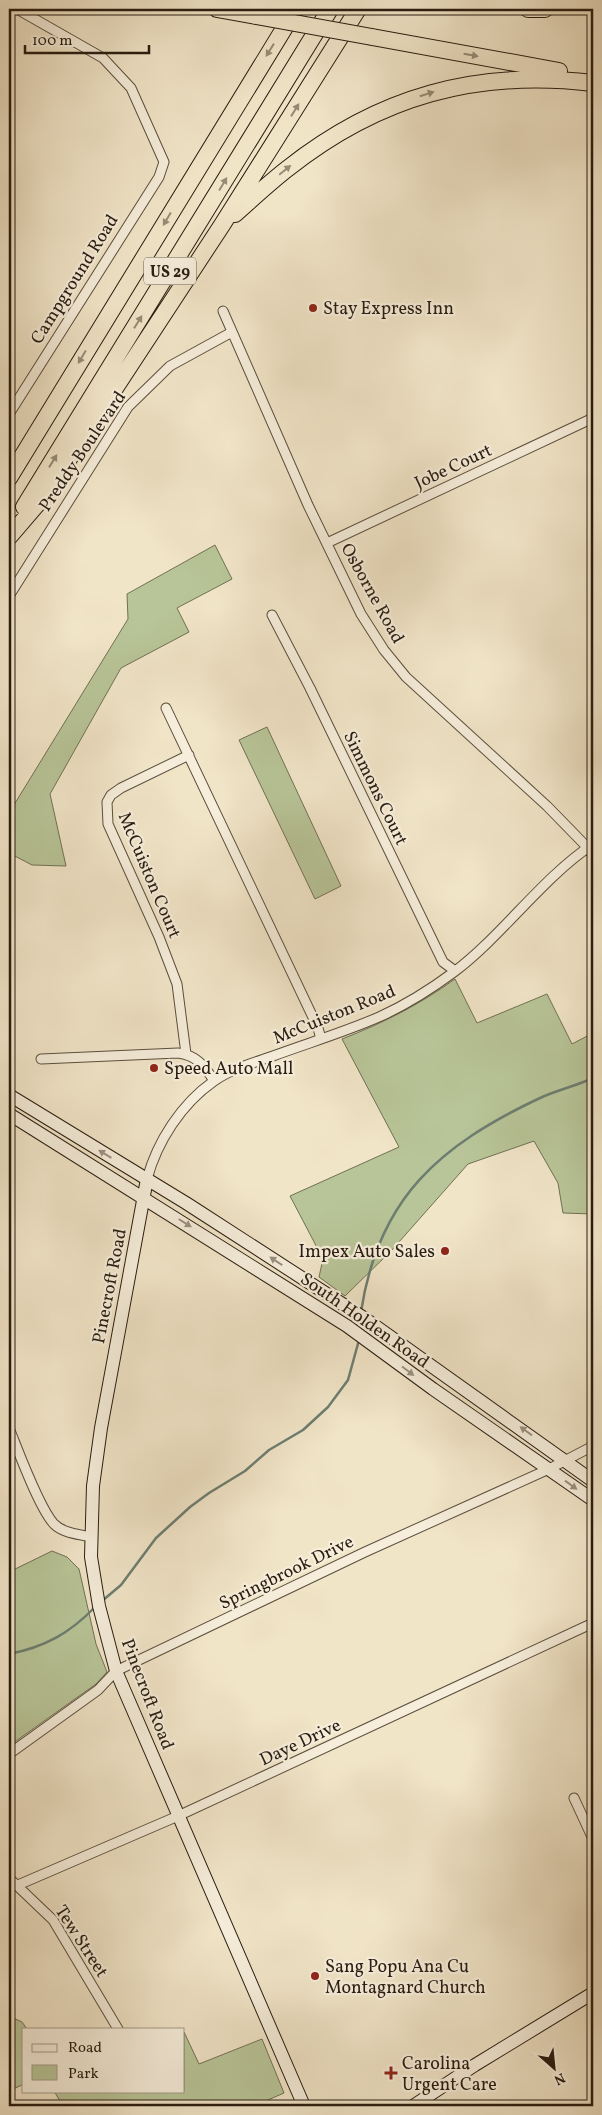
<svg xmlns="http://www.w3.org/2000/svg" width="602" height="2115" viewBox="0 0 602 2115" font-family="Vollkorn,serif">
<rect width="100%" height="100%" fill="#f1e5c8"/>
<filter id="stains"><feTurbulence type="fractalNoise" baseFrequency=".004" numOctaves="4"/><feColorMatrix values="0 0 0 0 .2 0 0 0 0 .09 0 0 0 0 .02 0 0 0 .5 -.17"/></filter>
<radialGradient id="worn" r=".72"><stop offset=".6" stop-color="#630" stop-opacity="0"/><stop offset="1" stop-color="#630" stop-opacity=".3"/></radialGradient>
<path fill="#b8c598" stroke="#707054" d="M215 545 232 579 177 608 189 632 121 668 50 794 66 866 32 865 9 853V813L128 619 127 594Z
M267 727 341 886 315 899 239 740Z
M455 979 477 1023 547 994 572 1044 593 1033V1214L563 1213 558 1183 534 1141 468 1164 391 1251 345 1296 319 1277 323 1259 290 1196 399 1147 342 1039C383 1023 419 1005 455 979Z
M52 1551 67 1557 79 1569 96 1644 107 1672 96 1684 9 1746V1572Z
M9 2016 22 2022 27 2029H24V2084L9 2091Z
M184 2032 199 2064 262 2039 284 2093 254 2106H63L54 2091H184Z"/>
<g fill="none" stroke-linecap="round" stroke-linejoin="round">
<path stroke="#6d7e71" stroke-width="2.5" d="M361 1312C378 1198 440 1145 540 1098 557 1090 576 1086 593 1078
M102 1601 121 1585 156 1538 190 1507 209 1493 245 1471 269 1450 303 1430 328 1407 348 1380 359 1340
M9 1654C45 1647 70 1633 95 1607"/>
<g stroke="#5b4e3e" stroke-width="11">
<path id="street" d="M223 311 308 505 361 614 384 650 406 677 547 806 588 848 593 856
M9 414 159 177 164 162 131 88 103 58 17 9
M327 543 593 418
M9 596 128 407 170 366 232 332
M272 615 310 688 443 962 455 971
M166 708 318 1028 321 1039
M186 1054 177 984 159 937 108 824 107 802 111 795 121 788 189 755
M41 1059 178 1053C196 1055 205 1066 214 1081
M147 1179C157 1142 181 1104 214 1081 231 1069 253 1063 273 1056 308 1043 345 1032 379 1017 406 1005 431 989 454 972 504 934 541 879 593 844
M9 1428C18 1450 39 1508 54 1524 63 1533 78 1534 90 1537
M9 1754 98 1690 116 1671 365 1552 549 1469 593 1446
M574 1798 593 1839
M9 1878 53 1920 118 2029
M18 1885 178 1816 593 1623"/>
</g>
<g stroke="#291c10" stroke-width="14">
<path id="secondary" d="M9 1095 186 1203 364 1318 593 1481
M9 1114 347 1326 433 1389 593 1500
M147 1179 101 1428 93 1486 91 1557 99 1606 116 1671 304 2106
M413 2106 475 2065 593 1993"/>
</g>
<g stroke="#291c10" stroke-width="18">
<path id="highway" d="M217 9 256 16
M528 9H545
M372 37 559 71
M235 214C252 199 269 183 287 169 379 96 477 69 593 83
M9 478 296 9
M24 507 330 9
M9 537 45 495 222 225 358 9"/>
</g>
<use href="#street" stroke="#f6eedb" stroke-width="9"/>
<use href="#secondary" stroke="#f6eedb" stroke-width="12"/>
<use href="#highway" stroke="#f1e5c8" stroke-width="16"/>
<g stroke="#291c10" stroke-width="18" stroke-linecap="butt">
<path id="highway-bridge" d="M256 16 372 37"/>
</g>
<use href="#highway-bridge" stroke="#f1e5c8" stroke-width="16"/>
</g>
<defs><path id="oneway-solid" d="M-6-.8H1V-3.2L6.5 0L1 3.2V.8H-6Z" transform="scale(1.25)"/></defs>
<g fill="#978b75">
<use href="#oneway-solid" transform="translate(270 50) rotate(122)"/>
<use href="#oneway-solid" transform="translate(471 55) rotate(10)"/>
<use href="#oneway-solid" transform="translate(427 94) rotate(-18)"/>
<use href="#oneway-solid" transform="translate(295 110) rotate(-58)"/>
<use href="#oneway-solid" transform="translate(285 170) rotate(-39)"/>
<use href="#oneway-solid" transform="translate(223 184) rotate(-59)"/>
<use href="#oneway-solid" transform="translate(167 219) rotate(121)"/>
<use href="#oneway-solid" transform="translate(138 322) rotate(-58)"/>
<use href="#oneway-solid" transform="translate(82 357) rotate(121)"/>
<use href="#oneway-solid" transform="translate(53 461) rotate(-58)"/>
</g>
<g fill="#9a9080">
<use href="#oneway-solid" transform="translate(105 1154) rotate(-149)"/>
<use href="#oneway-solid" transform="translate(185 1223) rotate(32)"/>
<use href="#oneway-solid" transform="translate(276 1261) rotate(-147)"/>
<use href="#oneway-solid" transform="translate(408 1371) rotate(37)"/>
<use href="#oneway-solid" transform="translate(526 1431) rotate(-144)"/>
<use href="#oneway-solid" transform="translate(571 1485) rotate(36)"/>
</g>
<g fill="#8f2418" stroke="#f6eedb" stroke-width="2">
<circle cx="313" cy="308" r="5"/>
<circle cx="154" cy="1068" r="5"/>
<circle cx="445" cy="1251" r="5"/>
<circle cx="315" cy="1976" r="5"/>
<path d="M388.5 2065.5h5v5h5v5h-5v5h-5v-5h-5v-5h5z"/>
</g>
<g text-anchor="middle" stroke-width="4.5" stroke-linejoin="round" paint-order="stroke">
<rect fill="#f6eedb" stroke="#665b4d" stroke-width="1" x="144" y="257.5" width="52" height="27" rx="4"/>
<g font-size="16" font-weight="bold" fill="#291c10">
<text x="170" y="277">US 29</text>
</g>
<g font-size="18" fill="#291c10" stroke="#f6eedb">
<text transform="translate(74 279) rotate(-58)" y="6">Campground Road</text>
<text transform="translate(82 451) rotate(-56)" y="6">Preddy Boulevard</text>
<text transform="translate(453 466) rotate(-25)" y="6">Jobe Court</text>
<text transform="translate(373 593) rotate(61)" y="6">Osborne Road</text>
<text transform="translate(376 788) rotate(64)" y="6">Simmons Court</text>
<text transform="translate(150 875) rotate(67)" y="6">McCuiston Court</text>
<text transform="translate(334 1014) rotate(-22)" y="6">McCuiston Road</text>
<text transform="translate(109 1286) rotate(-79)" y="6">Pinecroft Road</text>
<text transform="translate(365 1320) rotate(35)" y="6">South Holden Road</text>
<text transform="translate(286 1572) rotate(-26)" y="6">Springbrook Drive</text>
<text transform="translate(148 1694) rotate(69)" y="6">Pinecroft Road</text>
<text transform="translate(300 1742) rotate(-25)" y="6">Daye Drive</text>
<text transform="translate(82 1941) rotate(57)" y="6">Tew Street</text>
</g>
<g font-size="18" fill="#291c10" stroke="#f6eedb" text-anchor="start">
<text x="323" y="314">Stay Express Inn</text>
<text x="164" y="1074">Speed Auto Mall</text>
<text x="435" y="1257" text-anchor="end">Impex Auto Sales</text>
<text x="325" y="1972">Sang Popu Ana Cu<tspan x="325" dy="21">Montagnard Church</tspan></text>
<text x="402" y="2069">Carolina<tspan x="402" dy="21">Urgent Care</tspan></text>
</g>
</g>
<rect width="602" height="2115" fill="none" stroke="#f1e5c8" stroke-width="30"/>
<rect x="10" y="10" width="582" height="2095" fill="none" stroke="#291c10" stroke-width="2.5"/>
<rect x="15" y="15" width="572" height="2085" fill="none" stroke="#291c10"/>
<rect x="22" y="2028" width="162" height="65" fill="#f6eedb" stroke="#a49a8a"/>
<rect x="32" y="2044" width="25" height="8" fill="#f6eedb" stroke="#a49a8a"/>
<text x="68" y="2052" font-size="15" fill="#291c10">Road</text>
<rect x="32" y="2065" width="25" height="15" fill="#b8c598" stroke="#a49a8a"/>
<text x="68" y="2078" font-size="15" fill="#291c10">Park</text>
<g transform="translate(554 2068) rotate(153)" stroke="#f6eedb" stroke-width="4" paint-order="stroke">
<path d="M0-4L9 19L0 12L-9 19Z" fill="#291c10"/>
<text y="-8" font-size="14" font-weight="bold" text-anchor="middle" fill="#291c10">N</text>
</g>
<path d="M25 45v8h124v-8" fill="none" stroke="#291c10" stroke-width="2.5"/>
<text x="32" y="45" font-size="15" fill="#291c10" stroke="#f6eedb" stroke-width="4" paint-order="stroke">100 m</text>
<rect width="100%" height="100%" filter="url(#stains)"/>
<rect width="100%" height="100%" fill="url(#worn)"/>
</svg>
